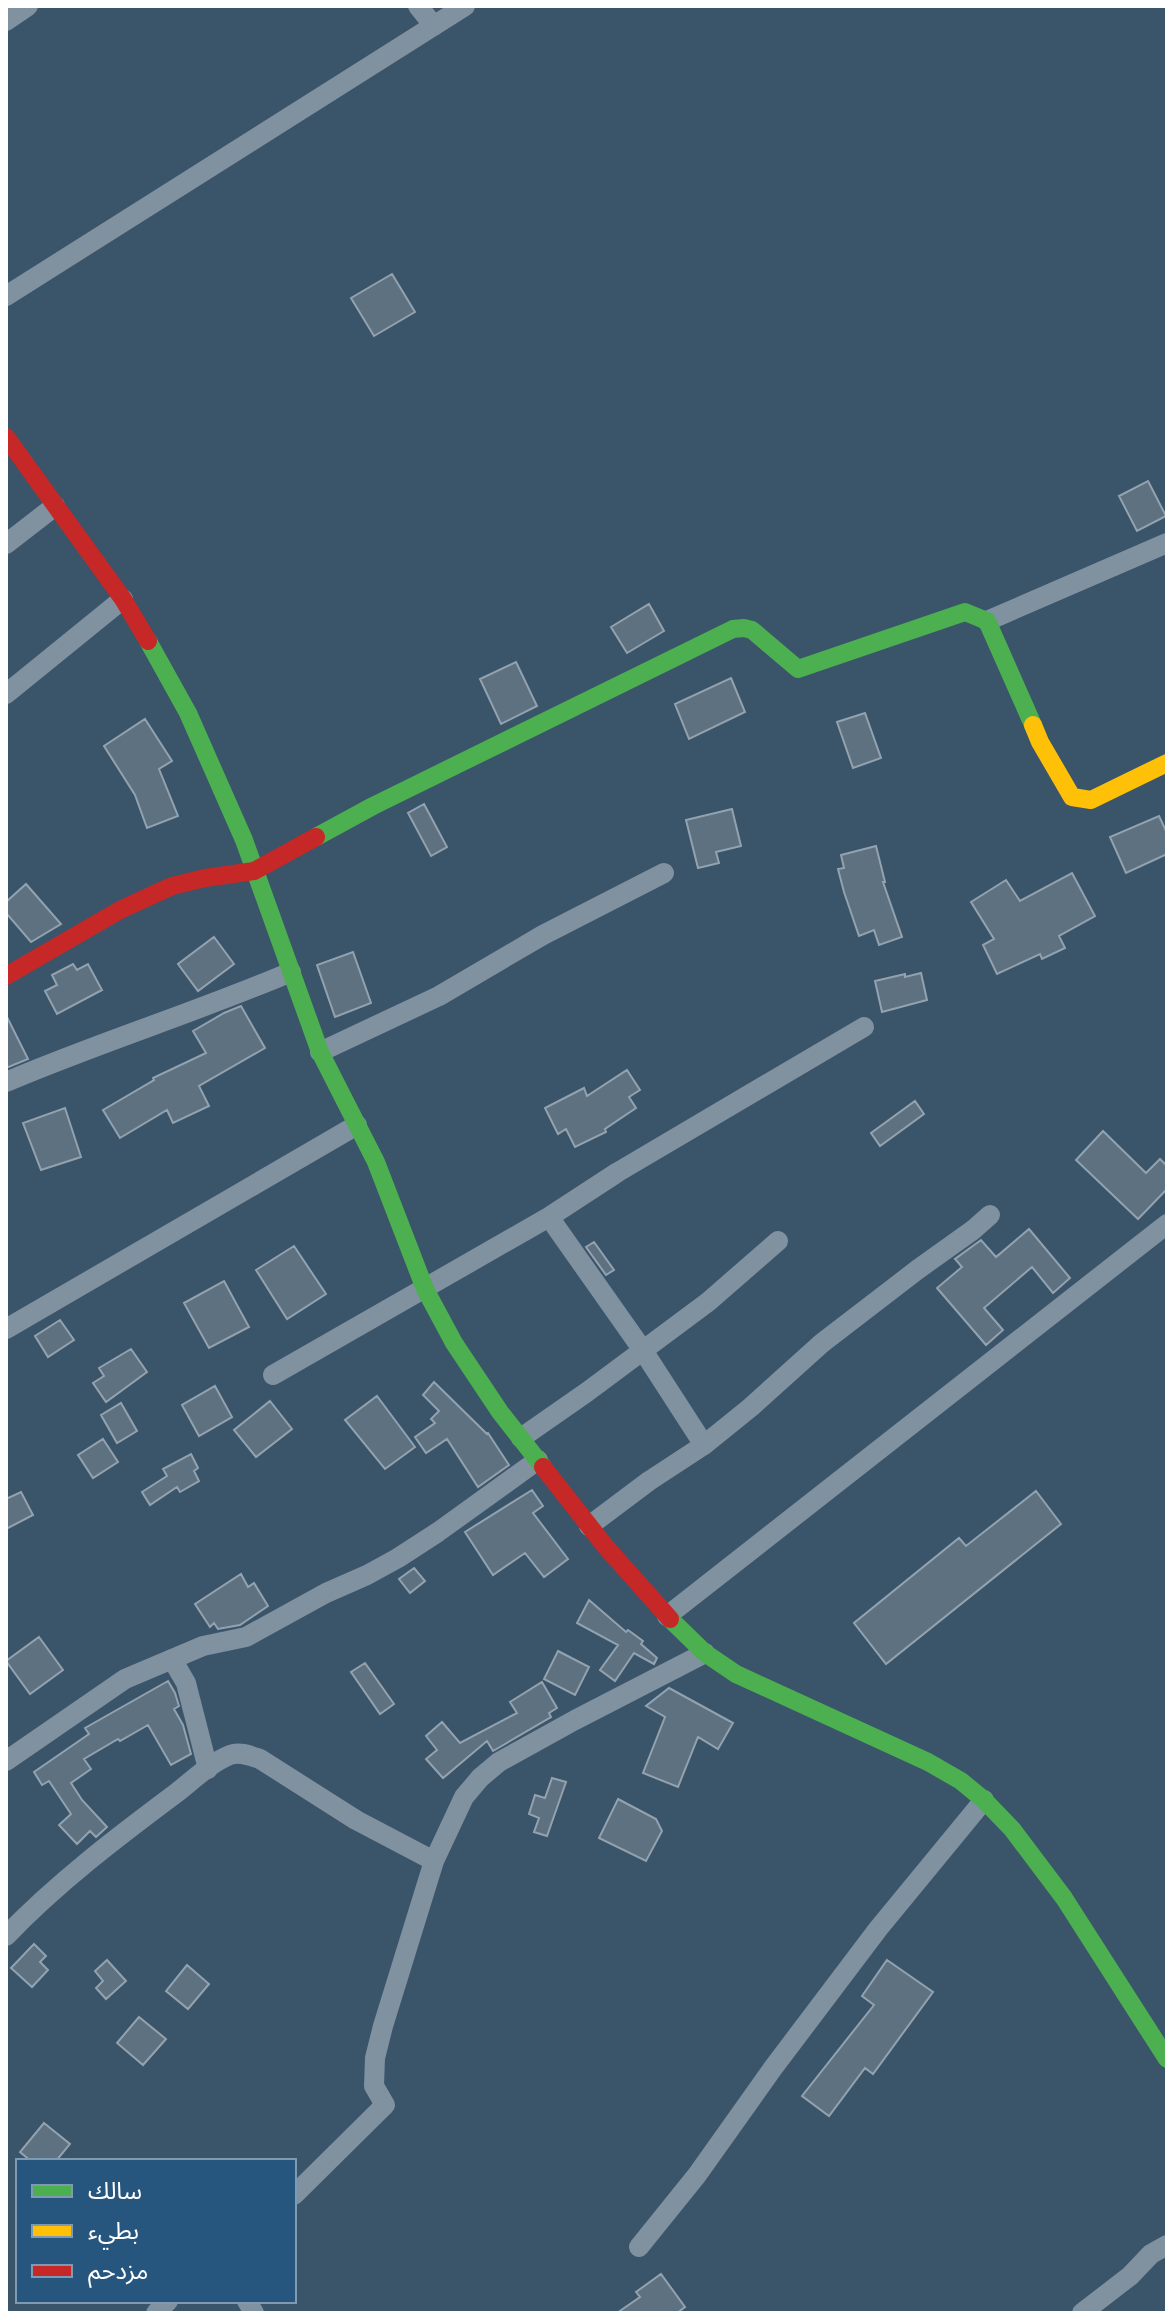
<svg xmlns="http://www.w3.org/2000/svg" width="1173" height="2319" viewBox="0 0 1173 2319" font-family="'PT Sans','Noto Sans Arabic',sans-serif">
<rect width="100%" height="100%" fill="#3a546a"/>
<path fill="#5d7181" stroke="#93a2af" stroke-width="2" d="M392 274 415 312 374 336 351 298Z
M1148 481 1166 516 1137 531 1119 496Z
M649 604 664 631 627 653 611 627Z
M516 662 537 706 501 724 480 679Z
M731 678 745 712 689 739 675 704Z
M865 713 881 758 853 768 837 722Z
M145 719 172 761 159 769 178 816 147 828 135 795 104 746Z
M424 804 447 847 431 856 408 813Z
M732 809 741 846 716 852 719 863 698 868 686 820Z
M1159 816 1167 833V854L1126 873 1110 837Z
M876 846 885 882H883L902 937 879 945 874 930 859 936 844 892 838 869 844 868 841 855Z
M1072 873 1095 916 1059 936 1065 948 1042 959 1040 954 997 974 983 945 994 939 971 902 1006 880 1020 901Z
M26 884 61 924 31 942 6 913V902Z
M214 937 234 964 198 991 178 964Z
M353 952 371 1003 335 1017 317 965Z
M73 964 77 970 88 964 102 990 57 1014 45 991 57 985 52 975Z
M921 973 927 1000 882 1012 875 981 905 974V977Z
M241 1006 265 1048 199 1086 209 1106 173 1123 167 1110 120 1138 103 1110 154 1080 153 1078 206 1053 193 1031 224 1013Z
M6 1015 28 1059 6 1068Z
M627 1070 640 1090 629 1097 636 1108 605 1129 606 1132 575 1147 566 1129 558 1134 545 1108 584 1088 587 1096Z
M915 1101 924 1114 880 1146 871 1133Z
M65 1108 81 1157 41 1170 23 1123Z
M1103 1131 1146 1173 1160 1159 1167 1166V1189L1138 1219 1076 1160Z
M1029 1229 1070 1278 1053 1293 1032 1267 984 1308 1003 1330 986 1345 937 1288 962 1267 955 1259 981 1240 996 1257Z
M594 1242 614 1270 606 1275 586 1247Z
M294 1246 326 1294 287 1319 256 1270Z
M224 1281 249 1327 209 1348 184 1303Z
M60 1320 74 1340 48 1357 35 1336Z
M131 1349 147 1372 106 1402 93 1383 104 1376 99 1368Z
M434 1382 487 1434 488 1433 509 1465 478 1487 447 1439 426 1453 415 1437 435 1423 431 1419 439 1411 423 1395Z
M215 1386 232 1417 199 1436 182 1405Z
M377 1396 415 1447 385 1469 345 1420Z
M270 1401 292 1429 256 1457 234 1430Z
M121 1403 137 1431 117 1443 101 1415Z
M103 1439 118 1462 93 1478 78 1455Z
M191 1454 198 1468 194 1471 199 1481 180 1492 177 1487 150 1505 142 1492 167 1476 163 1469Z
M532 1490 543 1506 533 1513 568 1559 544 1577 525 1553 493 1575 465 1532Z
M1036 1491 1061 1524 886 1664 854 1623 959 1538 966 1546Z
M21 1492 33 1515 6 1529V1499Z
M414 1568 425 1581 410 1593 399 1579Z
M241 1574 248 1587 254 1583 268 1606 240 1625 218 1629 214 1623 210 1627 195 1604Z
M589 1600 626 1632 628 1630 643 1641 641 1644 657 1658 654 1664 634 1653 615 1681 600 1670 618 1645 577 1623Z
M39 1637 63 1670 30 1694 6 1661Z
M558 1651 589 1667 575 1695 544 1679Z
M365 1663 394 1704 380 1714 351 1672Z
M168 1681 175 1693 179 1706 174 1709 183 1725 191 1754 171 1765 148 1725 120 1741 118 1739 84 1759 91 1769 71 1783 82 1800 107 1827 96 1837 90 1831 77 1844 59 1825 71 1814 49 1781 42 1785 34 1772 89 1734 85 1728Z
M542 1682 557 1708 549 1713 551 1717 493 1751 487 1741 443 1778 426 1759 437 1750 426 1736 442 1722 460 1743 517 1713 510 1702Z
M669 1688 733 1723 718 1749 698 1737 678 1787 643 1773 665 1717 646 1706Z
M552 1778 566 1782 547 1836 534 1832 539 1818 529 1814 535 1795 545 1798Z
M618 1799 656 1819 662 1831 646 1861 599 1838Z
M34 1944 46 1956 40 1962 48 1970 32 1987 11 1968Z
M107 1960 126 1981 106 1999 96 1988 103 1981 95 1971Z
M887 1960 933 1992 873 2074 865 2068 829 2116 802 2096 874 2005 862 1996Z
M187 1965 209 1984 188 2009 166 1991Z
M139 2017 166 2039 143 2065 117 2043Z
M44 2123 70 2144 56 2161H31L20 2152Z
M661 2274 685 2307 677 2313H617L640 2297 636 2292Z"/>
<g fill="none" stroke-linecap="round" stroke-linejoin="round">
<path stroke="#8091a0" stroke-width="20" d="M418 6 434 26
M6 21 28 6
M6 296 465 6
M6 544 55 506
M987 621 1167 543
M6 694 123 599
M320 1052 439 996 543 935 664 873
M6 1082C100 1042 197 1012 291 972
M549 1217 642 1349 704 1445
M6 1329 357 1125
M273 1375 549 1217 618 1172 864 1027
M521 1438 587 1392 708 1302 778 1241
M589 1526 649 1481 704 1445 751 1407 822 1343 917 1270 973 1230 990 1215
M667 1616 1167 1224
M172 1659 186 1683 208 1769
M6 1761 125 1679 203 1646 246 1637 326 1593 367 1575 398 1558 438 1532 538 1460
M6 1936C57 1883 116 1838 175 1794 192 1781 210 1763 230 1755 240 1751 251 1756 260 1759L356 1820 434 1861
M294 2195 385 2105 374 2086 375 2058 383 2026 434 1861 464 1797 480 1778 499 1762 575 1720 705 1653
M639 2247 697 2175 773 2068 878 1929 984 1800
M247 2301 254 2313
M156 2313 168 2301
M1082 2313 1130 2276 1151 2254 1167 2245"/>
<path stroke="#4caf50" stroke-width="18" d="M148 641 188 713 244 840 320 1052 376 1162 425 1289 454 1343 500 1412 543 1467
M316 837 373 806 733 629 744 628 752 630 798 669 965 612 987 621 1033 725
M670 1619 705 1653 736 1674 928 1762 961 1781 984 1800 1012 1829 1064 1898 1167 2059"/>
<path stroke="#ffc107" stroke-width="18" d="M1033 725 1040 742 1072 797 1091 800 1167 763"/>
<path stroke="#c62828" stroke-width="18" d="M6 437 123 599 148 641
M6 976 120 910 172 886 205 878 254 871 316 837
M543 1467 605 1546 670 1619"/>
</g>
<rect width="1173" height="2319" fill="none" stroke="#ffffff" stroke-width="16"/>
<rect x="16" y="2159" width="280" height="144" fill="#26567e" stroke="#7d9ab2" stroke-width="2"/>
<rect x="32" y="2185" width="40" height="12" fill="#4caf50" stroke="#7d9ab2" stroke-width="2"/>
<text x="88" y="2199" font-size="24" fill="#ffffff">سالك</text>
<rect x="32" y="2225" width="40" height="12" fill="#ffc107" stroke="#7d9ab2" stroke-width="2"/>
<text x="88" y="2239" font-size="24" fill="#ffffff">بطيء</text>
<rect x="32" y="2265" width="40" height="12" fill="#c62828" stroke="#7d9ab2" stroke-width="2"/>
<text x="88" y="2279" font-size="24" fill="#ffffff">مزدحم</text>
</svg>
